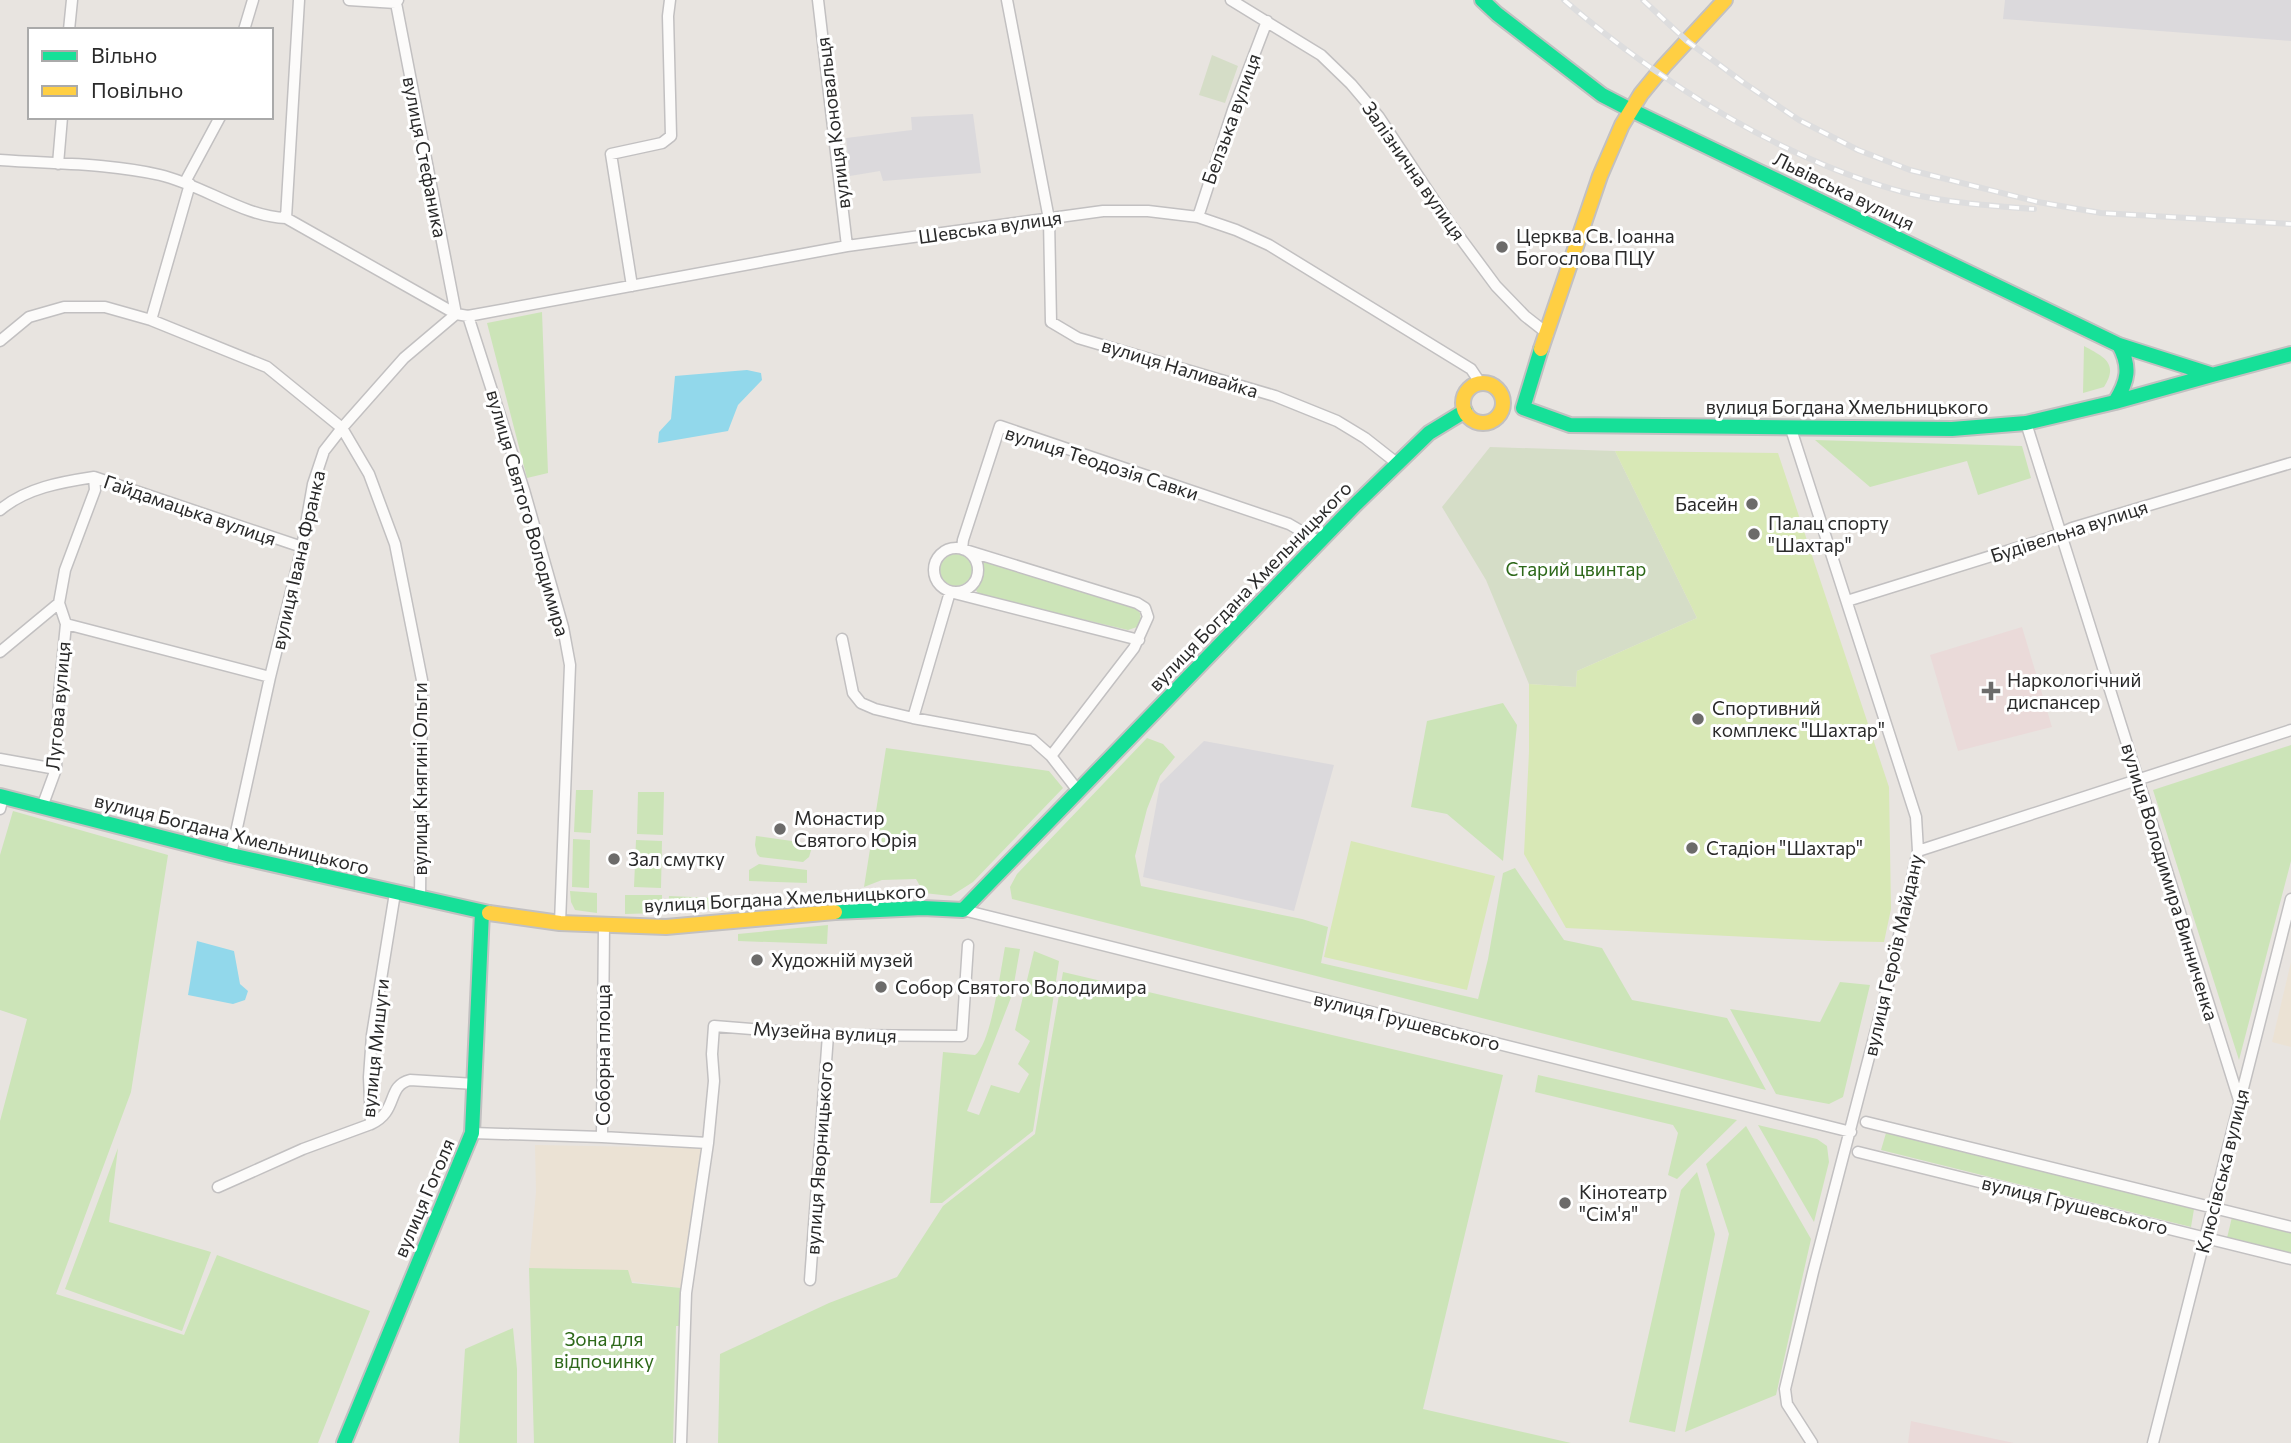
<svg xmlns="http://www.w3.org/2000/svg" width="2291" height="1443" viewBox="0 0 2291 1443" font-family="Commissioner,sans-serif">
<rect width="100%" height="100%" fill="#e8e4e0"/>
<path fill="#dbd9dc" d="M2005 0H2291V41L2003 19Z
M973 114 981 173 883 181 880 171 850 176 846 138 912 130 911 117Z
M1204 741 1334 765 1294 911 1143 877 1160 784Z"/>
<path fill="#ebe2d4" d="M2291 962V1047L2272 1042Z
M535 1145 702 1148 681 1288 529 1268 536 1192Z"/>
<path fill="#eadad9" d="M2022 627 2052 727 1958 751 1930 655Z
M1911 1421 2014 1443H1908Z"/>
<path fill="#cce4b8" d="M542 312 548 473 527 478 487 323Z
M2084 346C2104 357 2119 363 2104 387L2083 393Z
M1815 440 2022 446 2031 478 1978 495 1967 461 1870 487Z
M940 570a16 16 0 1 1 32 0a16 16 0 1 1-32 0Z
M988 560 1134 606 1140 613 1141 622 1137 627 1128 630 979 595 976 590 983 563Z
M1503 703 1517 725 1503 861 1447 814 1411 807 1427 721Z
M1147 738 1163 744 1175 757 1160 776 1147 809 1135 856 1141 886 1302 919 1328 927 1321 963 1478 999 1488 959 1503 873 1515 868 1564 940 1602 948 1632 1000 1727 1018 1766 1090 1012 899 1010 887 1017 874Z
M2291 745V861L2239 1060 2153 790Z
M886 748 1049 771 1063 788 973 882 951 896 924 893 916 879 882 880 864 887Z
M576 790H593L591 833 574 832Z
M638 792H664L663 835 637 834Z
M13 811 168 855 131 1092 56 1294 184 1335 217 1255 370 1311 318 1443H0V1121L27 1019 0 1010V855Z
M756 836 813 844 809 857 803 862 760 857 757 854 755 845Z
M573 839 590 840 589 888 572 887Z
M636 840 662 841 661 888 634 887Z
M759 864 807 870V883L749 881V870Z
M570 891 597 893V913L575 910 571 902Z
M625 895H662V913L625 914Z
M669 896 715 898V909L668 912Z
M828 925 827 944 738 941V934Z
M1005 947 1020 949 1012 995 967 1111 979 1115 991 1085 1019 1093 1029 1074 1018 1064 1030 1041 1015 1030 1034 951 1059 961 1033 1131 942 1203H930L943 1052 975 1055C991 1045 1001 968 1005 947Z
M1063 972 1503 1075 1423 1409 1571 1443H718L720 1354 829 1303 897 1277 943 1206 1035 1134Z
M1840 982 1870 985 1843 1097 1829 1104 1776 1094 1730 1009 1820 1022Z
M1538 1075 1737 1120 1677 1179 1668 1175 1678 1133 1673 1125 1535 1092Z
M1758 1125 1817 1139 1827 1146 1829 1162 1814 1222Z
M1746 1126 1811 1239 1776 1395 1685 1432 1729 1234 1706 1164Z
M1886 1133 2194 1209 2191 1227 1881 1150Z
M118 1148 109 1222 211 1252 182 1331 65 1289Z
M1697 1172 1715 1234 1675 1432 1629 1422 1681 1190Z
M2232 1217 2291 1232V1254L2227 1238Z
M529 1268 628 1270 632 1283 681 1288 679 1306 683 1307 684 1326H676L673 1443H534Z
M513 1328 517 1369V1443H459L465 1349Z"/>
<path fill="#d5ddc7" d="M1212 55 1238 66 1225 103 1199 95Z
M1490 447 1615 451 1697 618 1577 671 1576 687 1529 684 1486 580 1442 507Z"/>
<path fill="#d8e8b6" d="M1615 451 1778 453 1889 787 1891 909 1884 942 1829 941 1566 928 1524 854 1529 752V684L1576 687 1577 671 1697 618Z
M1351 841 1495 876 1467 990 1324 957Z"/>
<path fill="#92d8eb" d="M747 370 761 373 762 380 738 405 728 431 658 443 659 432 671 419 675 376Z
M197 941 234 951 240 984 248 991 245 1000 233 1004 188 995Z"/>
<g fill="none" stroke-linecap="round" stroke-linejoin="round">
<g stroke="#c2c0c1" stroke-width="13">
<path id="street" d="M349 0 396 3
M398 0 396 3 456 314
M818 0 847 246
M1007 0 1049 219 1051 322 1078 338 1275 396 1337 421 1365 438 1398 464
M1231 0 1321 55 1351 84 1379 117 1450 224 1496 286 1525 316 1548 334
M69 30 72 0
M244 30 253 0
M0 160C53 164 108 163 160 175 203 185 244 217 286 218L456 314 468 316 847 246 1103 211H1148L1198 217 1236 230 1269 245 1471 369 1481 384
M58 164 62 117
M185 182 220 117
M1198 217 1233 110 1267 21
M286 218 299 0
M632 286 611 154 662 143 671 136 668 16 670 0
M468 316 524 490 563 627 570 665 560 923
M151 320 190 184
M0 341 29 317 64 307H105L151 320 267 367 342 428 369 474 395 544 422 680 420 899
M2026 423 2239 1100
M1790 426 1916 817 1918 851 1888 984 1813 1272 1785 1389 1787 1404 1812 1443
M0 510C26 488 61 482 94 477L302 547
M934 570a22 22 0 1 1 44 0a22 22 0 1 1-44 0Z
M1847 601 2049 538 2072 528 2291 463
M66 624 270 677
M842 639 853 693 861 703 875 709 913 718 1033 740 1051 756 1079 792
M0 652 59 603
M913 718 950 592 1139 640
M1051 756 1134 648 1148 617 1145 608 1137 603 962 549 963 540 1000 426 1289 524 1320 542
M0 759 56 769
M42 807 56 769 59 695 66 624 59 603 65 570 95 490 94 477
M0 809 3 797
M1918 851 2291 730
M231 855 270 677 302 547 313 484 324 451 342 428 404 358 456 314
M963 910 1851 1132
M1866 1122 2291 1227
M371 1124C399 1111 386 1086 410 1080L475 1084
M472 1133 602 1137 604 926
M602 1137 708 1143 714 1081 712 1054 714 1026 828 1035 962 1036 968 945
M1858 1152 2291 1259
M218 1187 303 1149 371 1124 369 1077 372 1035 395 893
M810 1280 828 1035
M681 1443 686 1293 708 1143
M2153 1443 2291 899"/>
</g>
<g stroke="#c2c0c1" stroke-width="18">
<path id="fast" d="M1482 0 1497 14 1602 95 1631 110 2119 345 2210 374
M1541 349 1523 408 1570 425 1952 429 2026 423 2115 402 2212 375
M2212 375 2291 354
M2115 402C2128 381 2131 367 2119 345
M0 796 231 855 489 913
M835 912 923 908 963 910 1356 504 1429 433 1465 411
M344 1443 472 1133 482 912"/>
</g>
<g stroke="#c2c0c1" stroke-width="18">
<path id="slow" d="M1541 349 1600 176 1622 125 1641 94 1664 66 1725 0
M1463 403a20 20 0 1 1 40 0a20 20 0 1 1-40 0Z
M489 913 560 923 666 927 835 912"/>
</g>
<use href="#street" stroke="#fcfbfa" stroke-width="10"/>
<use href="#fast" stroke="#16e098" stroke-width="14"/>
<use href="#slow" stroke="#ffcf43" stroke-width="14"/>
<g stroke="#ddddde" stroke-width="6">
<path id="rail" d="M1564 0C1658 81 1785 162 1907 193 1949 203 1992 206 2034 209
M1643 0 1687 41 1744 83 1799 120 1858 150 1910 170 2038 202 2101 213 2291 224"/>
</g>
<use href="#rail" stroke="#fff" stroke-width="3.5" stroke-dasharray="10" stroke-linecap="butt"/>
</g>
<g fill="#6c6b6a" stroke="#fff" stroke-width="2.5">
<circle cx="1502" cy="247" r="7"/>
<circle cx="1752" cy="504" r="7"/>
<circle cx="1754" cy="534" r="7"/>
<path d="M1987.5 680.5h7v7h7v7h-7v7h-7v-7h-7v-7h7z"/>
<circle cx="1698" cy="719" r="7"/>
<circle cx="780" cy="829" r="7"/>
<circle cx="1692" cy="848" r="7"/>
<circle cx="614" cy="859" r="7"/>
<circle cx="757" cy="960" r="7"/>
<circle cx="881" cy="987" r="7"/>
<circle cx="1565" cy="1203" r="7"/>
</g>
<g text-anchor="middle" stroke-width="6" stroke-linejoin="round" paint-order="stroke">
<g font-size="19" fill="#2a2a2a" stroke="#fff">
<text transform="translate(1231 119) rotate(-70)" y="7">Белзька вулиця</text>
<text transform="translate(833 123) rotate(-97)" y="7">вулиця Коновальця</text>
<text transform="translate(425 157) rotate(79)" y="7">вулиця Стефаника</text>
<text transform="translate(1414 171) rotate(55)" y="7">Залізнична вулиця</text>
<text transform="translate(1844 191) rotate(26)" y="7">Львівська вулиця</text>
<text transform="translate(990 227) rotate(-8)" y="7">Шевська вулиця</text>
<text transform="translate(1180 368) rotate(17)" y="7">вулиця Наливайка</text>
<text x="1847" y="414">вулиця Богдана Хмельницького</text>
<text transform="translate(1102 463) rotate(18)" y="7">вулиця Теодозія Савки</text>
<text transform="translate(190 510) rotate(19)" y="7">Гайдамацька вулиця</text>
<text transform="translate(528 513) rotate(74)" y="7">вулиця Святого Володимира</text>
<text transform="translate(2069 531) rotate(-18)" y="7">Будівельна вулиця</text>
<text transform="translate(298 560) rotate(-77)" y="7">вулиця Івана Франка</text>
<text transform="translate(1250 586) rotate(-46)" y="7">вулиця Богдана Хмельницького</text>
<text transform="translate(58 706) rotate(-85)" y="7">Лугова вулиця</text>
<text transform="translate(420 779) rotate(-90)" y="7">вулиця Княгині Ольги</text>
<text transform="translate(232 834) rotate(14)" y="7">вулиця Богдана Хмельницького</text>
<text transform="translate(2170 882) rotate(73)" y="7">вулиця Володимира Винниченка</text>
<text transform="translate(785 898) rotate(-3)" y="7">вулиця Богдана Хмельницького</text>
<text transform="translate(1893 955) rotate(-77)" y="7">вулиця Героїв Майдану</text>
<text transform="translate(1407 1021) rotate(14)" y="7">вулиця Грушевського</text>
<text transform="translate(825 1032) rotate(3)" y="7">Музейна вулиця</text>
<text transform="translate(375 1048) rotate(-84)" y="7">вулиця Мишуги</text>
<text transform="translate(603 1055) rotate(-90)" y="7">Соборна площа</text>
<text transform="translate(819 1158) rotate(-86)" y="7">вулиця Яворницького</text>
<text transform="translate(2222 1171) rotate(-76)" y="7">Клюсівська вулиця</text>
<text transform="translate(424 1198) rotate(-67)" y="7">вулиця Гоголя</text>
<text transform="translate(2075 1205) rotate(14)" y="7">вулиця Грушевського</text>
</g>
<g font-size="19" fill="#2a2a2a" stroke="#fff" text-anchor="start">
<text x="1516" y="243">Церква Св. Іоанна<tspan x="1516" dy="22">Богослова ПЦУ</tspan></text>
<text x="1738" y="511" text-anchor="end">Басейн</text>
<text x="1768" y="530">Палац спорту<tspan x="1768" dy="22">"Шахтар"</tspan></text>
<text x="2007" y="687">Наркологічний<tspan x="2007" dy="22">диспансер</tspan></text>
<text x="1712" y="715">Спортивний<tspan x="1712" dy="22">комплекс "Шахтар"</tspan></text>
<text x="794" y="825">Монастир<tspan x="794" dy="22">Святого Юрія</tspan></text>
<text x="1706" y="855">Стадіон "Шахтар"</text>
<text x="628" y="866">Зал смутку</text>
<text x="771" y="967">Художній музей</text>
<text x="895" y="994">Собор Святого Володимира</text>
<text x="1579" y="1199">Кінотеатр<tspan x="1579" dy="22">"Сім'я"</tspan></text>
</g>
<g font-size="19" fill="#2d6819" stroke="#fff">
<text x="1576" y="576">Старий цвинтар</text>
<text x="604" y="1346">Зона для<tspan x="604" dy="22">відпочинку</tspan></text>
</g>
</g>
<rect x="28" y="28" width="245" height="91" fill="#ffffff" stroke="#aaaaaa" stroke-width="2"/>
<rect x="42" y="51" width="35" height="10" fill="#16e098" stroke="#aaaaaa" stroke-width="2"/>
<text x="91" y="63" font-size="21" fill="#2a2a2a">Вільно</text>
<rect x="42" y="86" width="35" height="10" fill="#ffcf43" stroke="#aaaaaa" stroke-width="2"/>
<text x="91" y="98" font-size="21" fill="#2a2a2a">Повільно</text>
</svg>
